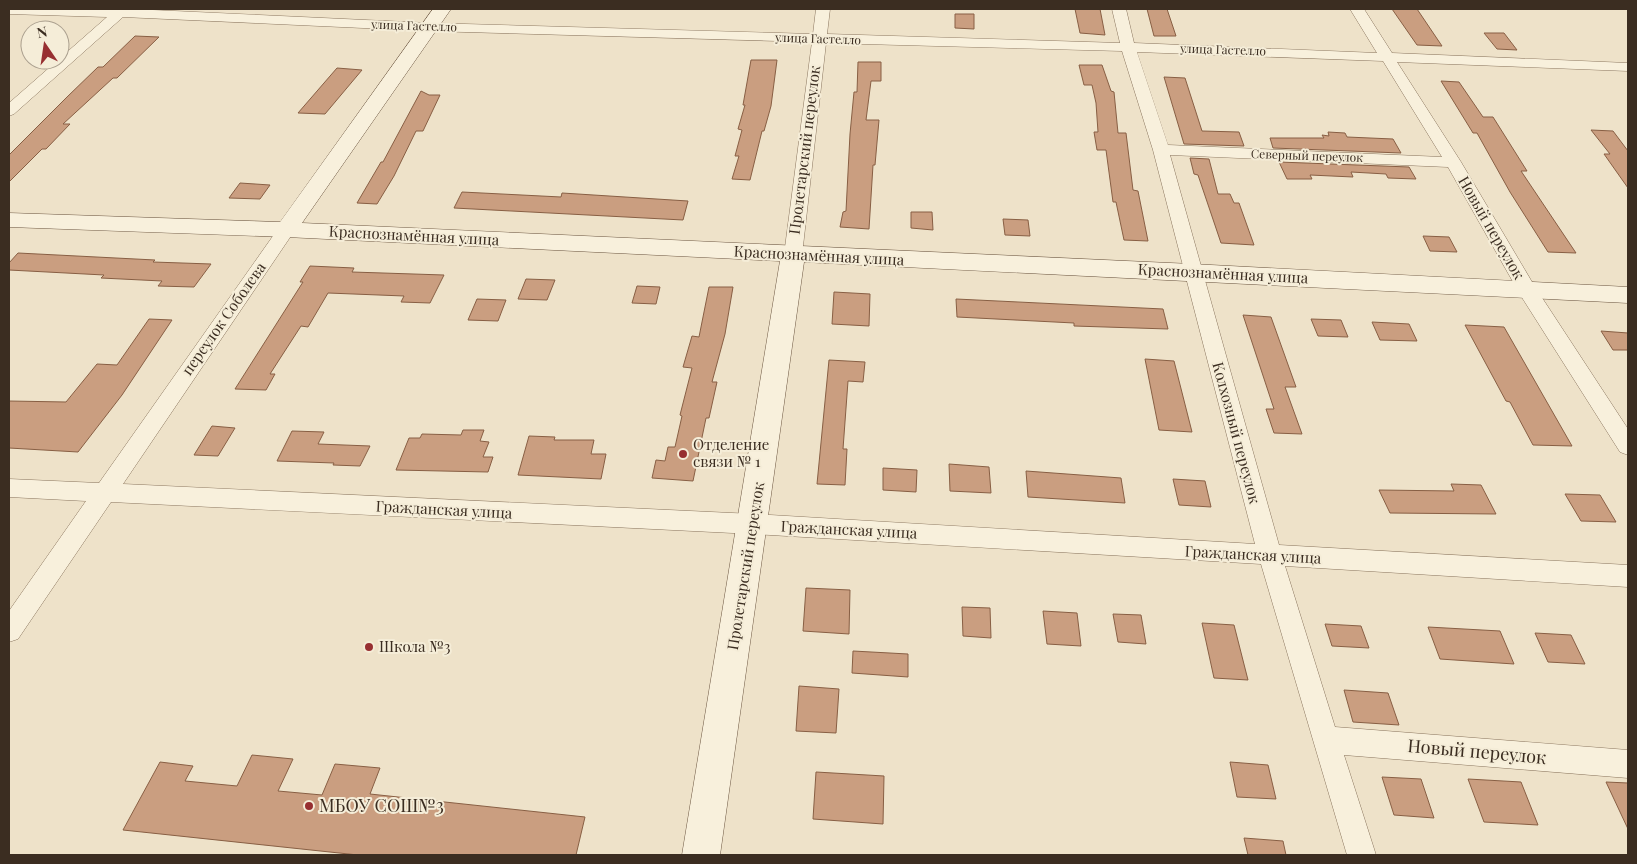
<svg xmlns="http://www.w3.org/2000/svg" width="1637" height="864" viewBox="0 0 1637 864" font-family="'Playfair Display',serif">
<rect width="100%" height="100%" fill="#eee2c9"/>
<path fill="#ca9e80" stroke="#885f44" d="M1075 9H1100L1105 35 1080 33Z
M1147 9H1167L1176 36H1154Z
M1392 9H1417L1442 46 1417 45Z
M955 14H974V29L955 28Z
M1484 33H1504L1517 50 1497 49Z
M135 36 159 37 117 78H113L63 124H70L46 149H42L9 182V155L67 97 98 67H103Z
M751 60H777L771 106 764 131H762L750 180 732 179 739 156H735L742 130 738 129 745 105H743Z
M858 62H881V81H871L866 120H879L875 165H873L869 229 840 227 843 212 846 211 850 134 854 92H857Z
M1079 65H1102L1111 91 1114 92 1118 133H1126L1133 190 1138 191 1148 241 1124 240 1116 202H1113L1106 150H1097L1094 132H1098L1096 103 1092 85H1084Z
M337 68 362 70 325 114 298 113Z
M1164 77 1185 78 1202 131 1239 132 1244 146 1184 144Z
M1441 81 1459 82 1483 117H1493L1527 171H1521L1576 253 1548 252 1510 192 1477 133H1473Z
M421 91 429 95H440L423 131H416L394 176 377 204 357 203 381 162H383Z
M1591 130 1613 131 1628 151V188L1604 154H1610Z
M1328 132 1345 133 1347 137 1393 139 1401 153 1273 148 1270 138H1324L1322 135 1329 136Z
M1190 158 1209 159 1218 194H1230L1234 203H1239L1254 245 1221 243 1198 175 1194 174Z
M1279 162 1409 167 1416 179 1388 178 1386 174 1351 172 1353 177 1310 175 1312 179H1287Z
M240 183 270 185 260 199 229 198Z
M462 192 561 197 562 193 688 201 683 220 454 208Z
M911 212H932L933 230 911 228Z
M1003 219 1028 220 1030 236 1005 235Z
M1423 236 1449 237 1457 252 1430 251Z
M18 253 155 260 153 262 211 264 194 287 158 286 162 281 101 278 104 275 9 270V263Z
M310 266 354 268 352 272 444 275 430 303 401 302 404 296 328 293 308 327 301 326 270 374H275L266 390 235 389 303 282H300Z
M526 279 555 280 547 300 518 299Z
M637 286 660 287 656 304 632 303Z
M709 287H733L725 334 712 382H717L709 418H706L693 481 652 478 656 460 665 461 668 447H675L682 416 680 415 692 368 683 367 692 336 699 337Z
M834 292 870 294 869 326 832 324Z
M477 299 506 300 498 321 468 320Z
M956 299 1163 309 1168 329 1074 326V323L957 317Z
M1243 315 1271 317 1296 387H1285L1302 434 1274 433 1266 409H1274Z
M149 319 172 320 122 395 78 452 9 448V401L66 402 97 364 117 365Z
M1311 319 1341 320 1348 337 1318 336Z
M1372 322 1409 324 1417 341 1380 340Z
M1465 325 1504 327 1572 446 1533 445 1510 402 1506 401Z
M1601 331 1628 333V350H1613Z
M1145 359 1174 361 1192 432 1159 430Z
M829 360 865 362 863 382 848 381 843 449H847L845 485 817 484Z
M212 426 235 428 218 456 194 455Z
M463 430H484L480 441 489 442 483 457H493L488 472 396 470 409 438H420L422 434 461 435Z
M292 431 324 432 318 444 370 446 360 466 333 465 334 463 277 461Z
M529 436 555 437 554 440H594L591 454H606L601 479 518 475Z
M949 464 989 467 991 493 950 491Z
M883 468 917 470 916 492 883 490Z
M1026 471 1121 478 1125 503 1028 497Z
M1173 479 1205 481 1211 507 1179 505Z
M1451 484 1481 485 1496 514 1390 513 1379 490 1454 491Z
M1565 494 1600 495 1616 522 1581 521Z
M806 588 850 590 849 634 803 631Z
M962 607 990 608 991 638 963 636Z
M1043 611 1077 613 1081 646 1047 644Z
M1113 614 1141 615 1146 644 1118 642Z
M1202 623 1234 625 1248 680 1214 678Z
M1325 624 1361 626 1369 648 1332 646Z
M1428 627 1500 631 1514 664 1440 659Z
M1535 633 1571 635 1585 664 1548 662Z
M853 651 908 654V677L852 673Z
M799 686 839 689 836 733 796 731Z
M1344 690 1388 693 1399 725 1353 722Z
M252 755 293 759 278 791 322 795 335 764 380 768 370 794 585 817 576 855H358L123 830 160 762 193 766 185 781 237 786Z
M1230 762 1268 765 1276 799 1237 797Z
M816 772 884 776 883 824 813 819Z
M1382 777 1421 779 1434 818 1394 815Z
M1468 779 1521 782 1538 825 1484 822Z
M1606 782 1628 783V829Z
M1244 838 1283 841 1286 855H1248Z"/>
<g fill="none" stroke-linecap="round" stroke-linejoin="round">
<g stroke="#8a755e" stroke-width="1">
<path id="street" d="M9 9H131L429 23 813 34 816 9H830L827 34 1120 43 1112 9H1126L1134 43 1377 53 1350 9H1364L1392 53 1628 63V71L1397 62 1461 162 1535 287 1628 429V455L1620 452 1521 296 1448 167 1170 155 1279 545 1628 565V587L1285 566 1335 727 1628 750V778L1344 755 1376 855H1347L1261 564 753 534 111 502 18 639 9 642V611L86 501 9 497V479L99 483 280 226H292L295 230 123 484 753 514 1255 544 1153 150 1122 51 826 43 802 255 799 259H787L784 255 812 42 429 31 123 17 14 114 9 116V103L107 17 9 14ZM1137 52 1383 61 1442 157 1168 145Z"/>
</g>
<g stroke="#6c5641" stroke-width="1">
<path id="secondary" d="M433 9H451L302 223 1192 264 1628 287V303L804 262 720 855H682L780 261 286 237 9 227V213L280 222Z"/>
</g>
<use href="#street" fill="#f8f0dc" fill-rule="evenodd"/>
<use href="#secondary" fill="#f8f0dc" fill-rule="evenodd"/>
</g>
<g fill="#972f31" stroke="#f5edd8" stroke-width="2">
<circle cx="683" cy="454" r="5"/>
<circle cx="369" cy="647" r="5"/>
<circle cx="309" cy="806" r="5"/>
</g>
<g text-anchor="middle" stroke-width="4" stroke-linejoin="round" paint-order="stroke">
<g font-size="12" fill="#3b2d21" stroke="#f5edd8">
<text transform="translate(414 26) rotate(2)" y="4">улица Гастелло</text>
<text transform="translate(818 39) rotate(2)" y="4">улица Гастелло</text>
<text transform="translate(1223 50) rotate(2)" y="4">улица Гастелло</text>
<text transform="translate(1307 156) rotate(2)" y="4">Северный переулок</text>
</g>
<g font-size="15" fill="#3b2d21" stroke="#f5edd8">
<text transform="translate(805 150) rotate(-83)" y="5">Пролетарский переулок</text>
<text transform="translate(1491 228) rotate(60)" y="5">Новый переулок</text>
<text transform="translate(414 236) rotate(3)" y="5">Краснознамённая улица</text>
<text transform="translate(819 256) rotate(3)" y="5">Краснознамённая улица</text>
<text transform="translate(1223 274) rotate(3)" y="5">Краснознамённая улица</text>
<text transform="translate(224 319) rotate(-55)" y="5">переулок Соболева</text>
<text transform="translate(1236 433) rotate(75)" y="5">Колхозный переулок</text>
<text transform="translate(444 510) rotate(3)" y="5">Гражданская улица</text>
<text transform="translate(849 530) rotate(3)" y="5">Гражданская улица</text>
<text transform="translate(1253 555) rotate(3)" y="5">Гражданская улица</text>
<text transform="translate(746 566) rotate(-81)" y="5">Пролетарский переулок</text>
</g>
<g font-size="15" fill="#3b2d21" stroke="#f5edd8" text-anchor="start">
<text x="693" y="450">Отделение<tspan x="693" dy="17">связи № 1</tspan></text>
<text x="379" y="652">Школа №3</text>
</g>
<g font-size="18" fill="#3b2d21" stroke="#f5edd8">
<text transform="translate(1477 752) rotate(5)" y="6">Новый переулок</text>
</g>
<g font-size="18" fill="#3b2d21" stroke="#f5edd8" text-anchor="start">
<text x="319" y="812">МБОУ СОШ№3</text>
</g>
</g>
<rect width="1637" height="864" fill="none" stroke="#3b2d21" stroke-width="20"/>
<g transform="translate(45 45) rotate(347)"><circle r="24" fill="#f5edd8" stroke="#aba08f"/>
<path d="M0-4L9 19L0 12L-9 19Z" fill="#972f31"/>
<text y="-8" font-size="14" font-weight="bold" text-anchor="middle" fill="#3b2d21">N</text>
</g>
</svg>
